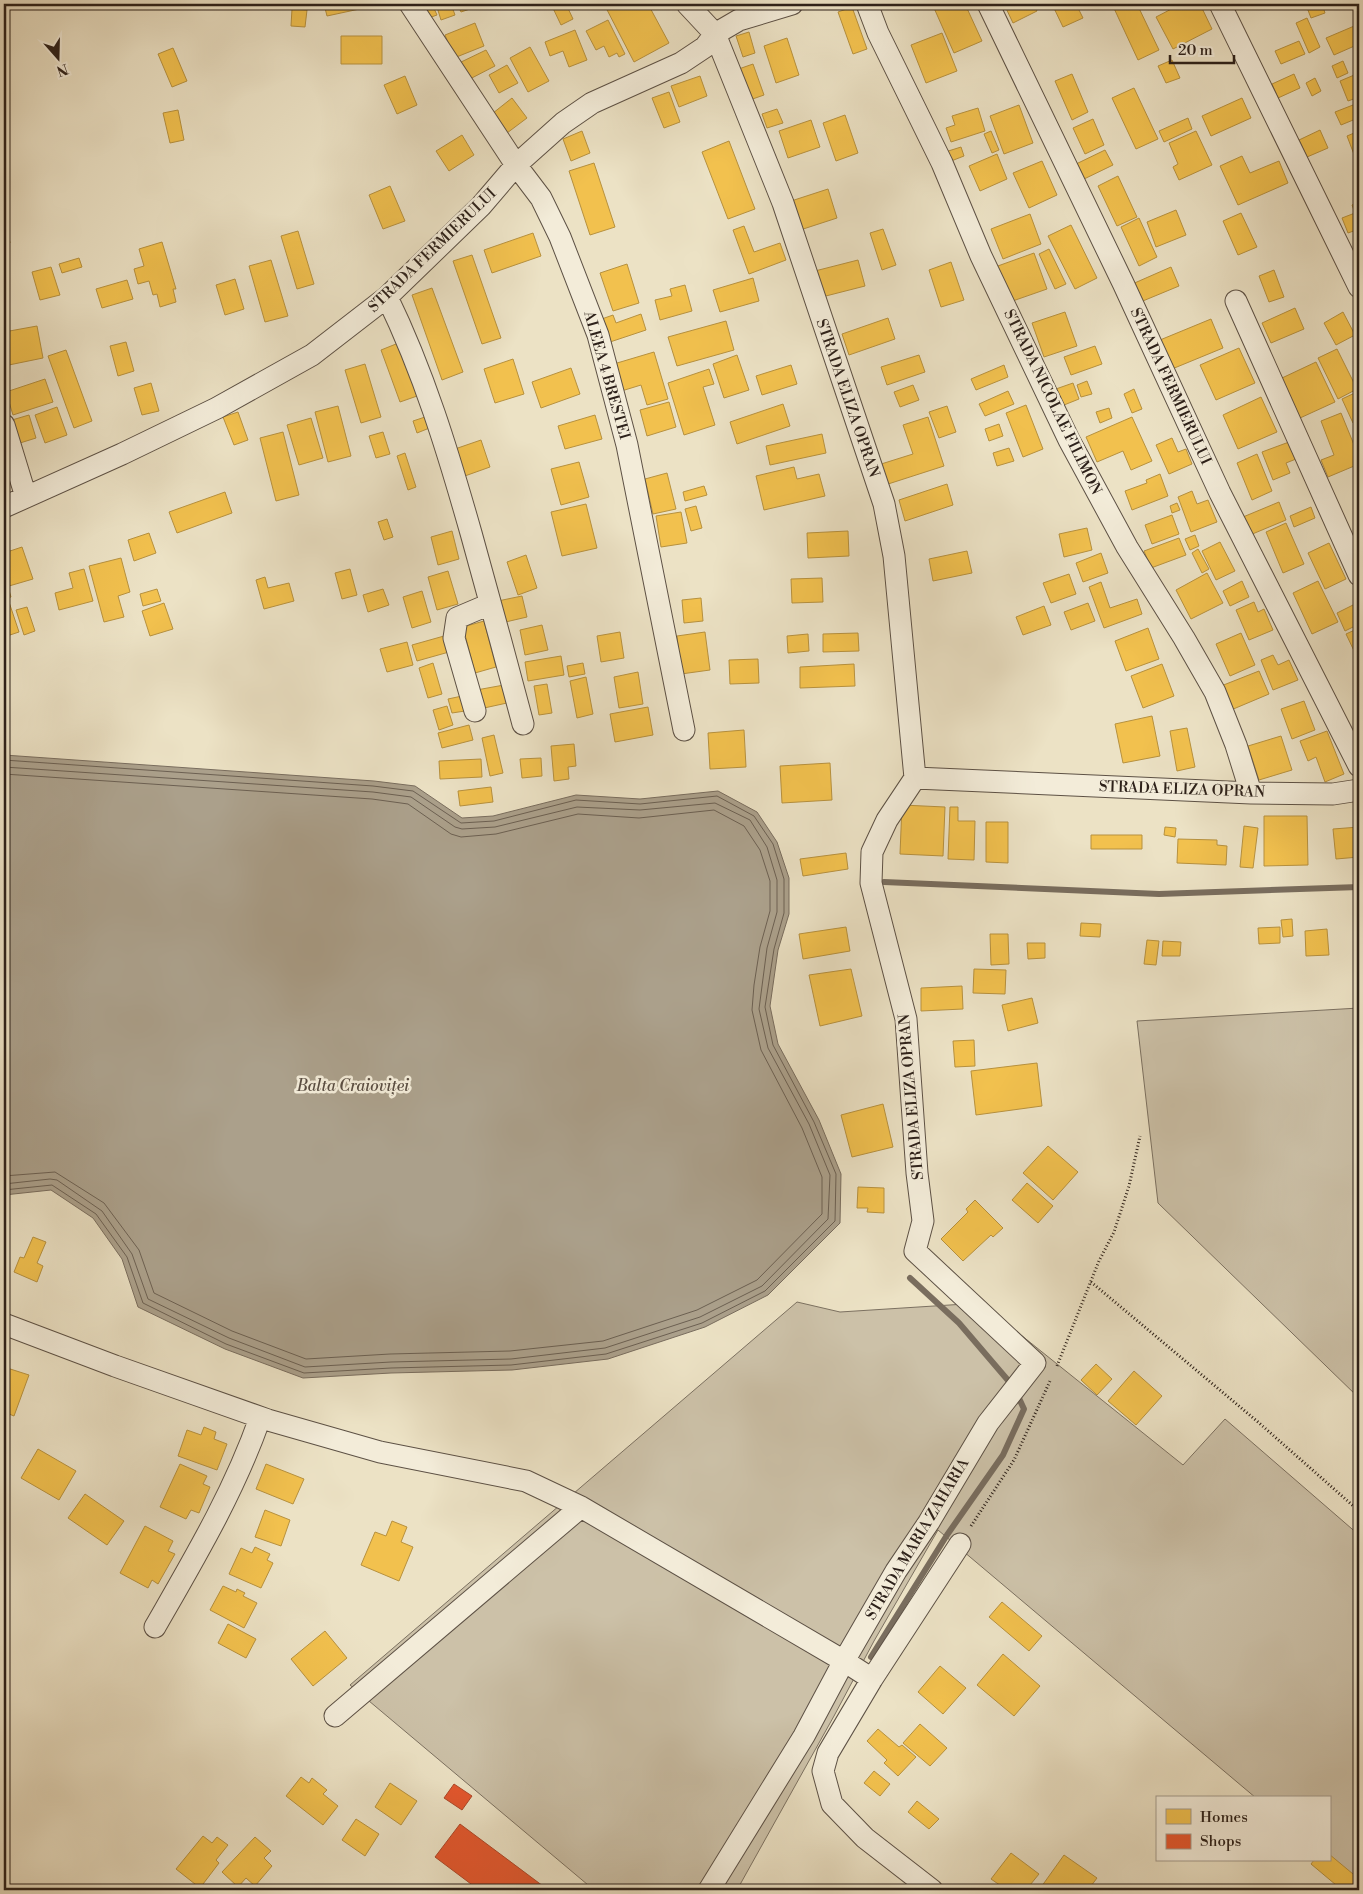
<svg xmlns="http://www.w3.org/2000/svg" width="1363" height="1894" viewBox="0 0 1363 1894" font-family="'Libre Bodoni',serif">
<rect width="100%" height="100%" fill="#ece2c5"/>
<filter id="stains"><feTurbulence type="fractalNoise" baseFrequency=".004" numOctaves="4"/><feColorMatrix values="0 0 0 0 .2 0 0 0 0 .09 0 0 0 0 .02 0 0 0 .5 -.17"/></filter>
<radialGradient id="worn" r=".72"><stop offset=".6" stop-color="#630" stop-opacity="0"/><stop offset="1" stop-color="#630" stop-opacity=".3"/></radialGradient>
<path fill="#ccc1a8" stroke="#7c7161" d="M1359 1008V1398L1158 1203 1137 1021Z
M797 1302 840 1312 981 1303 1183 1465 1225 1419 1359 1535V1885L1329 1860V1798H1256L938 1530 874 1641 834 1716 737 1890H594L350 1685Z"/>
<path fill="#aba08b" stroke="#796d5e" d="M4 755 374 781 415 786 462 818 493 816 576 795 640 799 718 791 757 812 777 842 789 878V914L778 950 770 1006 778 1044 819 1120 841 1174 840 1223 768 1295 705 1327 608 1359 512 1370 391 1373 303 1378 225 1349 138 1307 122 1259 93 1218 51 1190 4 1195Z"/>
<path fill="#f2c14e" stroke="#b7913e" d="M324 4H378V5L327 16Z
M432 4 437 15 423 20 419 9Z
M436 4H451L455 15 441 20Z
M457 4H474L476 7 461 12Z
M551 4H566L573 19 561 25Z
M604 4H648L669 43 634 62Z
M944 4H965L982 41 954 53 934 8Z
M1004 4H1034L1037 11 1013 23Z
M1052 4H1076L1083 18 1063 27Z
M1112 4H1137L1159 50 1138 60Z
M1181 4H1200L1212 29 1173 49 1156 17Z
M1310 4H1322L1325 13 1311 18 1306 5Z
M1331 4H1347L1333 9Z
M852 7 867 49 853 54 838 12Z
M292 9 307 10 305 27 291 26Z
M1307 18 1320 47 1309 53 1296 23Z
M608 20 625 54 619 57 617 53 609 57 604 46 596 50 586 31Z
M475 23 484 46 454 58 445 35Z
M1359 24V44L1334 55 1326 38Z
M575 30 587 60 569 67 563 51 550 56 545 42Z
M749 32 755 53 743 57 736 36Z
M942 33 957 71 926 83 911 45Z
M341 36H382V64H341Z
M787 38 799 75 776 83 764 46Z
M1299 41 1305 54 1281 64 1275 51Z
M530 47 549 81 528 92 510 58Z
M173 48 187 81 172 87 158 54Z
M486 50 495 66 466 81 457 64Z
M1172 60 1180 78 1166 83 1158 66Z
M1343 61 1348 73 1337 78 1332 66Z
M753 64 764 95 744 102 733 71Z
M507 65 518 83 499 93 489 75Z
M1359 73V97L1348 101 1340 81Z
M1072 74 1088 112 1072 120 1055 81Z
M1294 74 1300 88 1278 98 1272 84Z
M405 76 417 105 397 114 384 85Z
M700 76 707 96 679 107 671 86Z
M1315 78 1321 91 1312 96 1306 83Z
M1134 88 1158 139 1136 149 1112 98Z
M669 92 680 122 664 128 652 98Z
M512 98 527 118 503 136 488 117Z
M1242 98 1251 118 1211 136 1202 116Z
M1019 105 1033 143 1004 154 990 116Z
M1353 105 1358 118 1341 125 1335 112Z
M978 108 985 131 951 142 946 128 955 125 952 116Z
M777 109 783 123 767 128 762 114Z
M178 110 184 140 170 143 163 113Z
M845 115 858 153 836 161 823 123Z
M1188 118 1192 129 1164 142 1159 131Z
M1093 119 1104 145 1085 154 1073 128Z
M811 120 820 147 788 158 779 131Z
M1320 130 1328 148 1307 157 1299 140Z
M582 131 590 153 571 161 563 139Z
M991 131 999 150 992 153 984 134Z
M1196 131 1212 165 1179 180 1173 167 1178 164 1169 143Z
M1359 131V155L1355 157 1347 136Z
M462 135 474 155 449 171 436 151Z
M729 141 755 209 728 219 702 152Z
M961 147 964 156 946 163 942 153Z
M1105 150 1113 165 1082 180 1074 165Z
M997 154 1007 179 980 191 969 166Z
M1242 156 1250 173 1279 161 1288 183 1238 205 1220 166Z
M1042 161 1057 195 1029 208 1013 173Z
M594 163 615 227 590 235 569 171Z
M1118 176 1137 217 1117 226 1098 186Z
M390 186 405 221 383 229 369 195Z
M828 189 837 218 794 232 785 203Z
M1359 202V229L1348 233 1342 218 1355 213 1352 205Z
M1176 210 1186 235 1156 247 1147 222Z
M4 213 10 243 4 244Z
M1241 213 1257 247 1238 255 1223 221Z
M1030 214 1041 244 1003 259 991 229Z
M1139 218 1157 257 1139 266 1121 227Z
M1071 225 1097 278 1075 289 1048 236Z
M744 226 754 252 780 243 786 260 749 274 733 230Z
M883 229 896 265 882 270 870 233Z
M298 231 314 284 297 289 281 236Z
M533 233 541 256 492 273 484 250Z
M162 242 176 289H173L176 302 160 307 157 294 153 295 149 281 138 284 134 269 144 266 139 249Z
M1049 249 1066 284 1055 289 1039 254Z
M1034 253 1047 289 1007 303 995 267Z
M472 255 501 338 482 344 453 261Z
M79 258 82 267 62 273 59 264Z
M271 260 288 316 265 322 249 266Z
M858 260 865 286 818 298 811 272Z
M951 262 964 300 941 307 929 270Z
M627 264 639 303 613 311 600 273Z
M51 267 60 295 40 300 32 272Z
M1171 267 1179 286 1138 303 1130 285Z
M1274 270 1284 297 1269 302 1259 276Z
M753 278 759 301 720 312 713 290Z
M235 279 244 309 225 315 216 285Z
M127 280 133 299 102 308 96 289Z
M685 285 692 311 660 320 655 300 672 296 670 289Z
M432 288 463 372 442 380 412 295Z
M1295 308 1304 329 1271 343 1262 323Z
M1065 312 1077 346 1044 357 1032 323Z
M1343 312 1355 335 1336 345 1324 323Z
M641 314 646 330 607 343 599 320 613 315 616 323Z
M888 318 895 339 849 355 842 334Z
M1211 319 1223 348 1172 369 1160 340Z
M726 321 734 350 677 366 668 337Z
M37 326 43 358 4 366V332Z
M126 342 134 371 118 376 110 346Z
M401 342 420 395 400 402 381 350Z
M1095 346 1102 364 1071 375 1064 357Z
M1239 348 1255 383 1216 400 1200 365Z
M1337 349 1357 389 1338 399 1318 358Z
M66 350 92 421 74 428 48 356Z
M654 352 668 399 647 405 641 385 615 393 607 366Z
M737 355 749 390 724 398 713 364Z
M919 355 925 372 887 385 881 367Z
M513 359 524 394 495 403 484 369Z
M1316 362 1335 402 1300 418 1282 378Z
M365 364 381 417 361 423 345 370Z
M791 365 797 384 762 395 756 376Z
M1004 365 1008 377 976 390 971 379Z
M571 368 580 394 541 408 532 382Z
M709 369 714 384 703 387 715 425 684 435 668 383Z
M45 379 53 402 13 415 6 392Z
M1087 381 1092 394 1081 397 1077 385Z
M151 383 159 411 142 415 134 388Z
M1073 383 1079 399 1059 407 1053 390Z
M913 385 919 400 900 407 894 392Z
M1134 389 1142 409 1132 413 1124 394Z
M1008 391 1014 404 985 416 979 404Z
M1359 391V421L1353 423 1342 399Z
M1261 397 1277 432 1238 449 1223 415Z
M669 402 676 427 647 436 640 410Z
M783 404 790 426 737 444 730 422Z
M1026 405 1043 449 1023 457 1006 413Z
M338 406 351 456 328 462 315 412Z
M947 406 956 432 939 438 929 412Z
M57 407 67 435 45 443 35 415Z
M1109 408 1112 418 1100 423 1096 412Z
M238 412 248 440 234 445 223 417Z
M1341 413 1359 457V464L1328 477 1321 460 1334 455 1321 421Z
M29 415 36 438 20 443 12 420Z
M595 415 602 439 565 449 558 426Z
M428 416 432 427 417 433 413 421Z
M928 417 944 466 885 485 878 465 913 454 903 425Z
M1132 417 1152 461 1131 470 1123 451 1097 462 1086 437Z
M311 418 323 458 299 465 287 425Z
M999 424 1003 436 989 441 985 429Z
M283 432 299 495 276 501 260 438Z
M383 432 390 454 376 458 369 436Z
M822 434 826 453 770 465 766 446Z
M1172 438 1178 452 1186 449 1192 464 1169 474 1156 445Z
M481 440 490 467 462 477 452 450Z
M1289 442 1296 459 1286 463 1290 473 1273 480 1262 452Z
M1009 448 1014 461 997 466 993 453Z
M405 453 416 487 408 490 397 456Z
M1257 454 1272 491 1252 500 1237 463Z
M579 462 589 497 561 505 551 469Z
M794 467 797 479 819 474 825 496 764 510 756 476Z
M667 473 676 509 653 514 645 479Z
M1160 474 1168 496 1132 510 1125 491 1147 483 1146 480Z
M947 484 953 505 905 521 899 500Z
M704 486 707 495 685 501 683 492Z
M1192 491 1197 504 1208 500 1217 522 1191 532 1178 497Z
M225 492 232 513 177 533 169 512Z
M1279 502 1286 520 1250 535 1243 517Z
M1177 503 1180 510 1172 513 1170 506Z
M586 504 597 548 562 556 551 512Z
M696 506 702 528 691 531 685 509Z
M1311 507 1315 518 1294 527 1290 516Z
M681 512 687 543 661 547 656 516Z
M1172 515 1179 534 1152 544 1145 525Z
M387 519 393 537 384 540 378 522Z
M1286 523 1304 564 1283 573 1266 532Z
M1087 528 1092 550 1064 557 1059 534Z
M452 531 459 559 438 565 431 537Z
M848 531 849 556 808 558 807 533Z
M149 533 156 553 134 561 128 540Z
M1195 535 1199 546 1190 550 1185 539Z
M1179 538 1186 555 1151 568 1144 551Z
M1220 542 1235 571 1216 580 1202 551Z
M1329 543 1346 579 1325 589 1308 553Z
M22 547 33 579 9 586 4 569V553Z
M1198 549 1209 569 1202 573 1192 553Z
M967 551 972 573 933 581 929 559Z
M1101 553 1108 573 1083 582 1076 563Z
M526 555 537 588 518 595 507 562Z
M121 558 130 592 118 596 124 617 104 622 89 566Z
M84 569 93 601 59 610 55 593 73 588 69 573Z
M350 569 357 595 342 599 335 573Z
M448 571 458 604 437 610 428 577Z
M4 573 11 597 4 599Z
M1207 573 1223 603 1191 619 1176 590Z
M1069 574 1076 594 1051 603 1043 583Z
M265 577 268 588 289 583 294 601 264 609 256 580Z
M822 578 823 602 792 603 791 579Z
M1242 581 1249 597 1230 606 1223 591Z
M1318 581 1338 622 1312 634 1293 593Z
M1101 582 1110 608 1137 599 1142 614 1104 628 1089 587Z
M157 589 161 601 143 606 140 594Z
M383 589 389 605 368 612 363 595Z
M422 591 431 622 412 628 403 597Z
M522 596 527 617 497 624 493 602Z
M701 598 703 621 684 623 682 600Z
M9 602 19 632 4 637V604Z
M1254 602 1258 612 1264 609 1273 630 1249 640 1236 610Z
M1359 602V624L1345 631 1337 613Z
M164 603 173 629 150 636 142 611Z
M1088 603 1095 621 1071 630 1064 612Z
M1044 606 1051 625 1023 635 1016 617Z
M27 607 35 631 24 635 16 610Z
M484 621 496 667 475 673 463 627Z
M542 625 548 650 525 655 520 630Z
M1148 628 1159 659 1126 671 1115 641Z
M1359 628V654L1356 655 1346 634Z
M620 632 624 658 601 662 597 636Z
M705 632 710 670 681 674 677 636Z
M858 633 859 651 823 652V634Z
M1241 633 1255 665 1230 676 1216 644Z
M808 634 809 651 788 653 787 636Z
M444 636 449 652 417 661 412 645Z
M407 642 413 665 387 672 380 649Z
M1273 655 1278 665 1289 660 1298 680 1273 690 1261 660Z
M561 656 564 675 528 681 525 662Z
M758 659 759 683 730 684 729 660Z
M433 663 442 694 428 698 419 668Z
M583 663 585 674 569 677 567 666Z
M854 664 855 686 800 688V667Z
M1162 664 1174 696 1143 708 1131 676Z
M1259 671 1269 694 1231 710 1221 686Z
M638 672 643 704 619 708 614 677Z
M586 677 593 714 577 718 570 681Z
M547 684 552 713 539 715 534 686Z
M504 685 507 703 475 710 471 691Z
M462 696 465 711 452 713 448 699Z
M1304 701 1315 730 1292 739 1281 709Z
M447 706 453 725 439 730 433 710Z
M648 707 653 735 615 742 610 714Z
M1152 716 1160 756 1123 763 1115 724Z
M469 725 473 740 442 748 438 733Z
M1187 728 1195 767 1177 771 1170 731Z
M744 730 746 767 710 769 708 733Z
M1327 731 1344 774 1325 782 1316 757 1308 761 1300 741Z
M494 735 503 773 490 776 482 738Z
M1281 736 1292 770 1259 780 1248 746Z
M574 744 576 766 568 767 569 779 554 781 551 746Z
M541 758 542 776 522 778 520 759Z
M481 759 482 777 440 779 439 761Z
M830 763 832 800 782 803 780 766Z
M491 787 493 802 460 806 458 791Z
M902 805 945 807 943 856 900 854Z
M950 807H958V821H975L974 860 948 859Z
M1264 816H1307L1308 865 1264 866Z
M986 822H1008V863L986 862Z
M1244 826 1258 828 1253 868 1240 867Z
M1165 827 1176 828 1175 837 1164 835Z
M1359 827V857L1336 859 1333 829Z
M1091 835H1142V849H1091Z
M1178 839 1217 840V845L1227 846 1226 865 1177 863Z
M846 853 848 869 803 876 800 859Z
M1292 919 1293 936 1283 937 1281 920Z
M1081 923 1101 924 1100 937 1080 936Z
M846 927 850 951 803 959 799 934Z
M1280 927V943L1259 944 1258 928Z
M1327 929 1329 955 1306 956 1305 931Z
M990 934H1008L1009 964 991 965Z
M1147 940 1159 941 1156 965 1144 964Z
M1163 941 1181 942 1180 956H1162Z
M1027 943H1045V958L1028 959Z
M851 969 862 1016 820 1026 809 975Z
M974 969 1006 970 1005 994 973 993Z
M962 986 963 1009 921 1011V988Z
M1032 998 1038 1023 1008 1031 1002 1005Z
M974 1040 975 1066 955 1067 953 1041Z
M1037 1063 1042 1106 976 1115 971 1071Z
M883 1104 893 1147 852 1157 841 1115Z
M1048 1146 1078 1172 1053 1200 1023 1173Z
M1027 1183 1053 1206 1038 1223 1012 1200Z
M858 1187 884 1188V1213L867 1212 868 1208H857Z
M975 1200 1003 1228 993 1237 991 1235 963 1261 941 1239 968 1212 966 1209Z
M33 1237 46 1242 37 1263 43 1266 37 1282 14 1272 20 1257 24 1258Z
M1096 1364 1112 1379 1097 1395 1081 1380Z
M4 1367 29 1375 14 1416 4 1412Z
M1134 1371 1162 1396 1136 1425 1108 1401Z
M204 1427 216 1432 214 1439 227 1444 217 1470 178 1456 187 1430 201 1435Z
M38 1449 76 1471 59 1500 21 1478Z
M180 1464 207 1476 203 1484 210 1487 199 1513 191 1510 186 1519 160 1507Z
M266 1464 304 1479 293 1504 256 1489Z
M85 1494 124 1521 107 1545 68 1518Z
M265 1510 290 1520 281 1546 255 1537Z
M392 1521 407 1527 401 1542 413 1547 399 1581 361 1565 375 1532 386 1536Z
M145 1526 173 1541 168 1551 175 1554 158 1584 152 1580 148 1588 120 1573Z
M255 1547 270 1554 267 1560 273 1563 261 1588 229 1574 241 1548 252 1553Z
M223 1586 236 1592 237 1589 245 1593 243 1596 257 1603 244 1628 210 1610Z
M1002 1602 1042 1636 1029 1651 989 1617Z
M228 1624 256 1639 246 1658 218 1643Z
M325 1631 347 1658 313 1686 291 1659Z
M1003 1654 1040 1686 1014 1716 977 1685Z
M940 1666 966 1688 943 1714 918 1692Z
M920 1724 947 1748 930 1766 903 1743Z
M878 1729 899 1747 902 1745 916 1757 898 1776 884 1763 887 1760 867 1741Z
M874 1771 890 1784 880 1796 864 1783Z
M301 1777 309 1783 312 1778 327 1790 323 1794 338 1806 323 1825 286 1796Z
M390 1783 417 1801 401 1825 375 1807Z
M917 1801 939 1819 929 1829 908 1812Z
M356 1819 379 1834 365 1856 342 1840Z
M203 1836 212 1843 217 1837 228 1845 216 1860 219 1863 200 1888 176 1869Z
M255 1837 271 1851 264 1858 272 1866 255 1886 246 1878 238 1887 222 1872Z
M1011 1853 1039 1874 1026 1890H1007L991 1879Z
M1329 1854 1359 1879V1890H1342L1311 1864 1314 1860H1329Z
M1064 1855 1097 1878 1088 1890H1039Z"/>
<path fill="#e4572e" stroke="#ad4728" d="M454 1784 472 1796 462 1810 444 1798Z
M460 1824 547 1889 479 1890 435 1857Z"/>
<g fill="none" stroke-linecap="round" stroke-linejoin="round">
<path stroke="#6c6052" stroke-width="1" d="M4 760 373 786 413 791 461 823 494 821 576 800 640 804 717 796 754 816 773 844 784 879V913L774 949 765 1007 773 1045 814 1122 836 1174 835 1221 765 1291 702 1323 606 1354 511 1365 391 1368 304 1373 226 1344 143 1303 127 1257 96 1214 52 1185 4 1190
M4 767 373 792 411 797 455 827 462 829 495 827 577 807 640 810 715 803 750 820 767 847 777 880V912L767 948 759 1009 768 1048 809 1124 830 1175 828 1219 762 1286 700 1317 605 1348 511 1359 391 1362 305 1367 229 1338 148 1299 132 1254 102 1211 57 1180 50 1179 4 1184
M4 774 372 799 408 804 451 834 461 837 496 834 578 814 639 818 714 810 744 826 760 850 770 881V911L760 947 754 985 752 1010 761 1050 802 1128 822 1177V1214L757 1280 697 1310 603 1341 510 1351 390 1354 306 1359 232 1331 154 1293 139 1250 104 1203 55 1172 4 1176"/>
<path stroke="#796d5e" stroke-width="6" d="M884 882 1159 894 1359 887
M910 1278 959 1323 1012 1385
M871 1657 947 1535 1003 1455 1024 1409 1017 1394"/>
<g stroke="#5d5145" stroke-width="23">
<path id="street" d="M410 4 516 165 541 198 560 237 598 335 627 445 684 730
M687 4 715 34 783 203 884 504 894 556 915 778 887 820 872 852 871 883 906 1019 917 1173 923 1221 915 1251 1035 1363 988 1423 929 1522 896 1571 844 1661 804 1736 709 1890
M867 4 878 33 942 163 981 256 1069 440 1127 547 1184 638 1215 692 1236 745 1251 793
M988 4 1123 283 1220 493 1359 766
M1220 4 1359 287
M387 297C424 373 448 452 471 533 489 597 506 660 523 724
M1236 301 1359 575
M4 425 26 497
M4 507 122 454 217 408 312 355 387 297 481 206 516 165 563 123 592 103 681 63 705 47 715 34 739 20 792 4
M475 711 454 638 457 618 490 604
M915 778 1251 793 1333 794 1359 790
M4 1324 115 1366 268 1420 380 1452 526 1481 581 1507 844 1661 872 1679
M155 1627C194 1559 234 1492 260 1418
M335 1716 581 1507
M932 1890 865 1838 832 1804 823 1771 828 1753 872 1679 960 1544"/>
</g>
<path stroke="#2d211a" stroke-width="3" stroke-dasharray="1 2.5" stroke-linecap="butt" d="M1091 1282 1258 1422 1359 1511
M1057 1366 1099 1261 1114 1232 1129 1186 1140 1136
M971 1526 1014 1460 1050 1381"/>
<use href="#street" stroke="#f3ecd9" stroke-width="21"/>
</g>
<g text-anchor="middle" stroke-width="5" stroke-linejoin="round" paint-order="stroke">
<g font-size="15" fill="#2d211a" stroke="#f3ecd9">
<text transform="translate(432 250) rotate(-44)" y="5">STRADA FERMIERULUI</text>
<text transform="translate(607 375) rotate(74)" y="5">ALEEA 4 BRESTEI</text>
<text transform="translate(1171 386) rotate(65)" y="5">STRADA FERMIERULUI</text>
<text transform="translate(848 398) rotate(71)" y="5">STRADA ELIZA OPRAN</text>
<text transform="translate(1053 402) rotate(64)" y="5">STRADA NICOLAE FILIMON</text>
<text transform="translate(1182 789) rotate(2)" y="5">STRADA ELIZA OPRAN</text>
<text transform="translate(911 1097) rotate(-95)" y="5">STRADA ELIZA OPRAN</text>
<text transform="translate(917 1539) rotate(-59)" y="5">STRADA MARIA ZAHARIA</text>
</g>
<g font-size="16" font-style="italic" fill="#594d42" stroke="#f3ecd9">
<text x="353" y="1091">Balta Craioviței</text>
</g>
</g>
<rect width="1363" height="1894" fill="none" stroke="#ece2c5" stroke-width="20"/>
<rect x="5" y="5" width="1353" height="1884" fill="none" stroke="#2d211a" stroke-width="2.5"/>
<rect x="10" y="10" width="1343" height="1874" fill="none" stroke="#2d211a"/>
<rect x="1156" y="1796" width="175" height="65" fill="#f3ecd9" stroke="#a49b8d"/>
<rect x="1166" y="1809" width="25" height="15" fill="#f2c14e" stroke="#a49b8d"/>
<text x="1200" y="1822" font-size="15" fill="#2d211a">Homes</text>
<rect x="1166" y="1834" width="25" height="15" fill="#e4572e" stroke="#a49b8d"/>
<text x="1200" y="1846" font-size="15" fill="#2d211a">Shops</text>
<g transform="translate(58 58) rotate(160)" stroke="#f3ecd9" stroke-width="4" paint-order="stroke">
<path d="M0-4L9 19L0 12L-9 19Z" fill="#2d211a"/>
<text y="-8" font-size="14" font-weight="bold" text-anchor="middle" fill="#2d211a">N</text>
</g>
<path d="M1170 55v8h64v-8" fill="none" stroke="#2d211a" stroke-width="2.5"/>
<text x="1178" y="55" font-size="15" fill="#2d211a" stroke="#f3ecd9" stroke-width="4" paint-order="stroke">20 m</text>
<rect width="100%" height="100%" filter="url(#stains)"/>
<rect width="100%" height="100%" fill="url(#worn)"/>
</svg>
